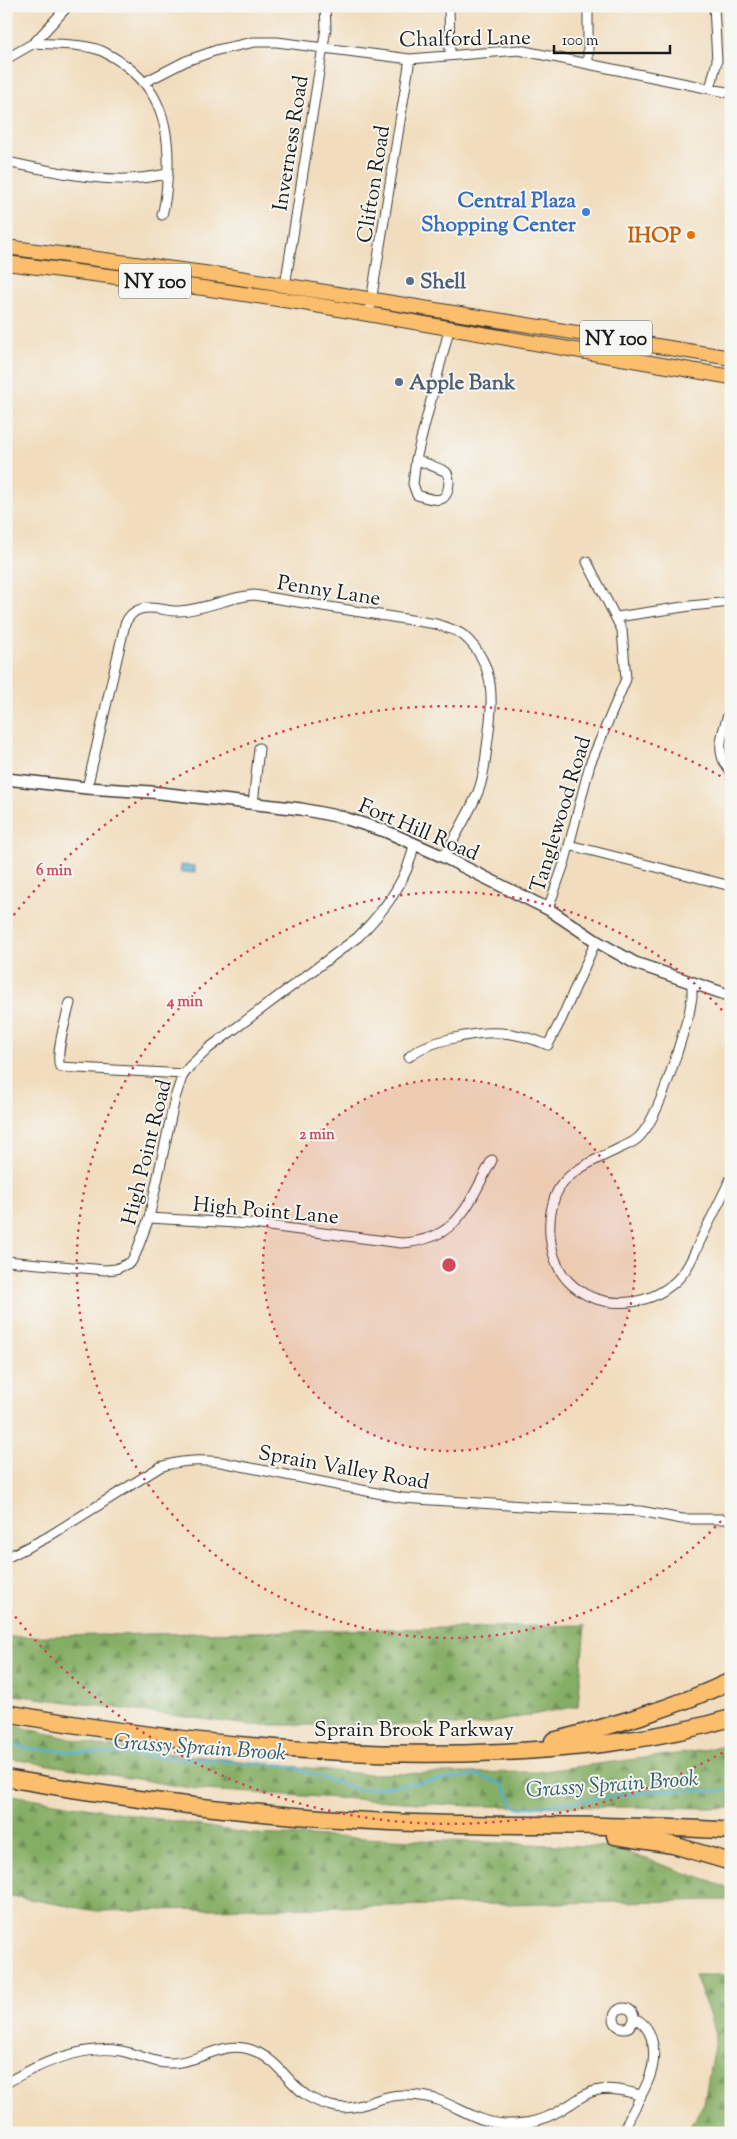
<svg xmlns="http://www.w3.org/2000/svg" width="737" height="2139" viewBox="0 0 737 2139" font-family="'Sorts Mill Goudy',serif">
<defs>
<pattern id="forest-firs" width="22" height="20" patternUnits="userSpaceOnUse" patternTransform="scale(1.25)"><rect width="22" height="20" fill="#85ae65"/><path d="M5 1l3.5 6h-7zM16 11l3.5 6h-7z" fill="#6c8d52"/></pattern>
<pattern id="water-rules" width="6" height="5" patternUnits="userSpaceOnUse" patternTransform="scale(1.25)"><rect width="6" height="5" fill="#50aece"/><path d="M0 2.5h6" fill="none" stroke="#428da6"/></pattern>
</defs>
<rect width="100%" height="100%" fill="#f6f6f2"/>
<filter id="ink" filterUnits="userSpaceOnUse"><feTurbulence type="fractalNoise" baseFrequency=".02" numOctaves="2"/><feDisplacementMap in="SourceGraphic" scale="10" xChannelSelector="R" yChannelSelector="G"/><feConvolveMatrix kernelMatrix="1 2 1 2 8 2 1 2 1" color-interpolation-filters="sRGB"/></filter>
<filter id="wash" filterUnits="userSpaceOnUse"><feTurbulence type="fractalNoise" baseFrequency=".0096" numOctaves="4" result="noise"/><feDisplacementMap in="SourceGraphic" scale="20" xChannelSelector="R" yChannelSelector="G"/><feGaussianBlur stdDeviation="1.12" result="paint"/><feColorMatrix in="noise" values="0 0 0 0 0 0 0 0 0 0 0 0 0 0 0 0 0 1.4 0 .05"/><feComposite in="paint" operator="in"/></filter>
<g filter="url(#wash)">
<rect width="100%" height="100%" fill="#f1ddbd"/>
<path fill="url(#forest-firs)" stroke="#506540" d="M585 1625 578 1706 480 1725H249L6 1694V1637Z
M6 1724 103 1746 364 1774 535 1772 699 1751 731 1743V1808L471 1806 203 1790 6 1758Z
M6 1794 251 1834 612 1847 731 1889V1900L96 1911 6 1895Z
M695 1975H731V2133H686L704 2103 716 2034Z"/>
<path fill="url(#water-rules)" stroke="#366575" d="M181 865 195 866V873L180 872Z"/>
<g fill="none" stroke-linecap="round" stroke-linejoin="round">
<path stroke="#50aece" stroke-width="2.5" d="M6 1744 33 1749 285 1765 359 1790 477 1775 502 1784 515 1807 520 1808 665 1790 731 1791"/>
</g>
</g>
<g filter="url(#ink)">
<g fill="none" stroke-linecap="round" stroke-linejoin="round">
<g stroke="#3c3934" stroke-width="11">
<path id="minor" d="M449 6 450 55
M34 43C53 45 84 43 102 51 152 76 169 111 168 166 167 183 167 198 162 215
M6 59 34 43 68 6
M588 64V6
M145 82 186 61 217 50 254 42H277L410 59 519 50 731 93
M710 89 717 61 714 6
M6 162C43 169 80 178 117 179 134 180 151 177 168 174
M285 286 326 28 325 6
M369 314 410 59
M416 459C423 463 440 468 446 472 449 475 449 479 449 483 447 506 434 500 417 495L413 484 416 459 449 330
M617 617 690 606 731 602
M731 706C724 729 712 752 731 772
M87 788 125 624C128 617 133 611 141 609 154 605 167 612 179 611 205 610 227 597 254 595L436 624C444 627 458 630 464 636 499 667 492 706 487 747 485 762 484 778 478 792 469 814 455 836 444 857
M253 804 259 748
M569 845 731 886
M548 909 565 861 590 764 626 679 622 630 587 562
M692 984V997L689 1014C679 1045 661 1114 640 1136 635 1142 627 1145 620 1148 594 1161 560 1172 553 1203 546 1228 550 1263 569 1282 598 1311 647 1308 676 1281 688 1270 694 1254 701 1239 711 1219 721 1199 731 1178
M70 1003C66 1019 55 1053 60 1067L184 1074
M409 1057C424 1041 480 1031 502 1033 518 1034 534 1039 548 1045L561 1020 596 941
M149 1218 253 1224 401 1243C459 1240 468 1204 492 1160
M6 1261 105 1270 116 1269 131 1262 136 1253 149 1218 175 1098 182 1077 189 1067 209 1048 358 937C383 912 408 881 414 844
M6 1558 46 1538 160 1467C181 1460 199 1460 221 1462L402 1498 538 1507 640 1511 682 1519H731
M614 2018a10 10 0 1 1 20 0a10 10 0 1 1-20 0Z
M6 2083C39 2064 82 2044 121 2051 138 2054 154 2064 172 2063 204 2062 225 2036 259 2053 279 2063 289 2083 307 2096 314 2100 323 2104 331 2106 358 2114 378 2094 404 2095 415 2095 431 2097 441 2101 463 2110 481 2123 505 2124 530 2125 548 2119 569 2105 577 2100 585 2093 595 2091 610 2087 626 2091 640 2095
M623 2133C630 2113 643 2096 650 2076 657 2056 655 2027 634 2018"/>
</g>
<g stroke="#3c3934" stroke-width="14">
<path id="tertiary" d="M6 779 87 788 151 792 301 809 341 817 385 831 444 857 548 909 596 941 635 963 731 996"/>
</g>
<g stroke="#3c3934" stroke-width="16">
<path id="primary" d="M6 247 227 276 731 358
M6 263 203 288 304 303 731 377"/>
</g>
<g stroke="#3c3934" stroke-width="19">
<path id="motorway" d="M6 1713C169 1742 337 1760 503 1752 580 1748 657 1740 731 1718
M553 1741C614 1725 674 1708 731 1681
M6 1778C133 1801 261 1816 390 1822 503 1827 617 1823 731 1831
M615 1836 673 1845 731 1862"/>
</g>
<use href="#minor" stroke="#fff" stroke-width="9"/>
<use href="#tertiary" stroke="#fff" stroke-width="11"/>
<use href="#primary" stroke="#fabe6d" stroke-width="14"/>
<use href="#motorway" stroke="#fabe6d" stroke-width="16"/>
</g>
</g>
<circle cx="449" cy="1265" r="186" fill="#d1495b" fill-opacity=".12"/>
<g fill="none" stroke="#d1495b" stroke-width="2.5" stroke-dasharray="2.5 5">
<circle cx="449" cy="1265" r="186"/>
<path d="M731 1510A373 373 0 1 1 731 1020"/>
<path d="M729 1749A559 559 0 0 1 9 1609M9 921A559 559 0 0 1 729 781"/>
</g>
<circle fill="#3f7fe0" stroke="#f6f6f2" stroke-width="2" cx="586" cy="212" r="5"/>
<circle fill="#e8710a" stroke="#f6f6f2" stroke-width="2" cx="691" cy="235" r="5"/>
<g fill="#5c6f8a" stroke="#f6f6f2" stroke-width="2">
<circle cx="410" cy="281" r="5"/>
<circle cx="399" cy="382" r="5"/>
</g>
<g text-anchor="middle" stroke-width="4" stroke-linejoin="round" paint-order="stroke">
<g fill="#f6f6f2" stroke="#5d5d5c" stroke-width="1">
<rect x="119" y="263.5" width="72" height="35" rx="4"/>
<rect x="580" y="320.5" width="72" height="35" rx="4"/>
</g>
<g font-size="20" font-weight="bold" fill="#1c1c1c">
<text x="155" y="288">NY 100</text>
<text x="616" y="345">NY 100</text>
</g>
<g font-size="21" fill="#1c1c1c" stroke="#f6f6f2">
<text transform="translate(465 38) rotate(-1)" y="7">Chalford Lane</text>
<text transform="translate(290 143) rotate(-81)" y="7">Inverness Road</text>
<text transform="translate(373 184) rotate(-81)" y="7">Clifton Road</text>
<text transform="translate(329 590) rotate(9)" y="7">Penny Lane</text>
<text transform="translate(560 814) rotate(-73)" y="7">Tanglewood Road</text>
<text transform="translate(419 829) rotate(23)" y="7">Fort Hill Road</text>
<text transform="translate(146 1152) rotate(-76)" y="7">High Point Road</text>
<text transform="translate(266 1210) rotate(5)" y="7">High Point Lane</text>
<text transform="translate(344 1467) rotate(10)" y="7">Sprain Valley Road</text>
<text x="414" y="1736">Sprain Brook Parkway</text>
</g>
<g font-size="21" font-weight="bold" fill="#366cbe" stroke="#f6f6f2" text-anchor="end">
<text x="576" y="207">Central Plaza<tspan x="576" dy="24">Shopping Center</tspan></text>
</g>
<g font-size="21" font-weight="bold" fill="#c56008" stroke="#f6f6f2" text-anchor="end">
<text x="681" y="242">IHOP</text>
</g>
<g font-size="21" font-weight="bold" fill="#4e5e75" stroke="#f6f6f2" text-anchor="start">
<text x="420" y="288">Shell</text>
<text x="409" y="389">Apple Bank</text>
</g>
<g font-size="22" font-style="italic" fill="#335e6c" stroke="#f6f6f2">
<text transform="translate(200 1746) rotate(4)" y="8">Grassy Sprain Brook</text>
<text transform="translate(612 1783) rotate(-4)" y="8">Grassy Sprain Brook</text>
</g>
</g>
<circle cx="449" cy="1265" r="8" fill="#d1495b" stroke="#f6f6f2" stroke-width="2.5"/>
<g font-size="15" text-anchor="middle" font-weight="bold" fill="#d1495b" stroke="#f6f6f2" stroke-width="4" stroke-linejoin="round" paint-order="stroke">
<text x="54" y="875">6 min</text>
<text x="185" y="1006">4 min</text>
<text x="317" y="1139">2 min</text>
</g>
<rect width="737" height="2139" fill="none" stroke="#f6f6f2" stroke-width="25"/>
<path d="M554 45v8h116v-8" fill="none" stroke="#1c1c1c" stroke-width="2.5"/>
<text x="562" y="45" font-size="15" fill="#1c1c1c" stroke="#f6f6f2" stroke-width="4" paint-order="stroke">100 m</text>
</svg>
